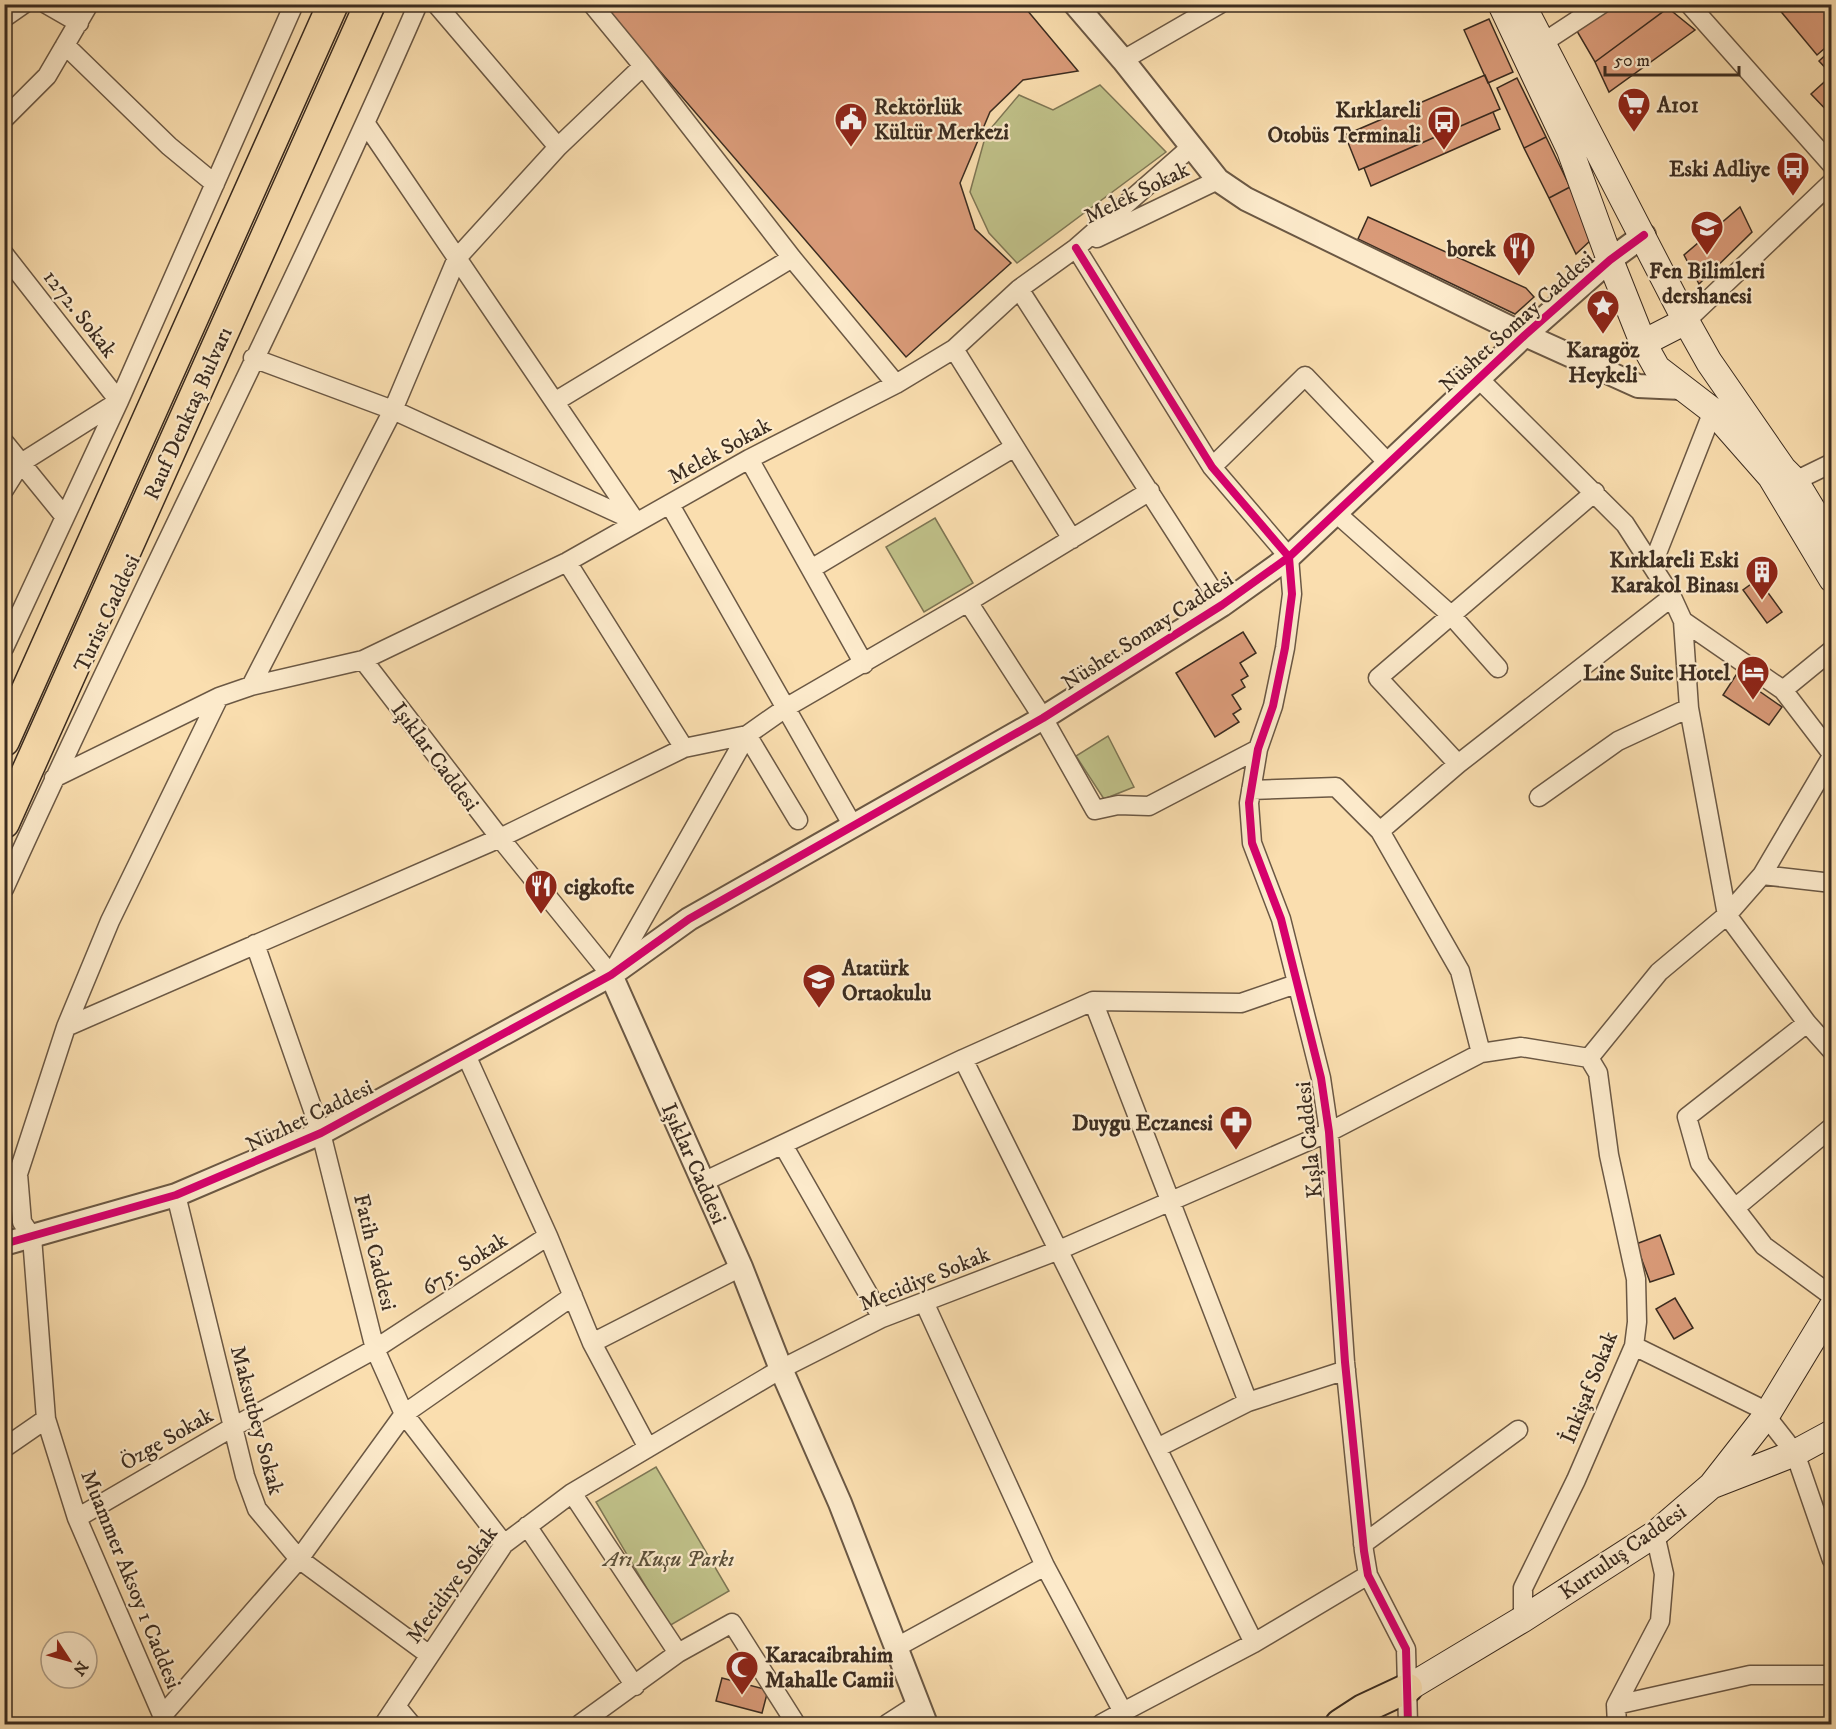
<svg xmlns="http://www.w3.org/2000/svg" width="1836" height="1729" viewBox="0 0 1836 1729" font-family="'IM FELL DW Pica',serif">
<rect width="100%" height="100%" fill="#fadeaf"/>
<filter id="stains"><feTurbulence type="fractalNoise" baseFrequency=".00333" numOctaves="4"/><feColorMatrix values="0 0 0 0 .2 0 0 0 0 .09 0 0 0 0 .02 0 0 0 .5 -.17"/></filter>
<radialGradient id="worn" r=".72"><stop offset=".6" stop-color="#630" stop-opacity="0"/><stop offset="1" stop-color="#630" stop-opacity=".3"/></radialGradient>
<path fill="#c0c189" stroke="#7e7654" stroke-width="1.5" d="M1100 85 1166 152 1017 263 989 233 970 192 986 134 1019 95 1053 110Z
M935 518 973 583 924 612 886 547Z
M1108 736 1134 787 1104 799 1076 756Z
M656 1467 729 1591 669 1626 596 1502Z"/>
<path fill="#da9b79" stroke="#3b2c20" stroke-width="1.5" d="M602 4H1022L1078 71 1023 80 990 112 960 183 975 229 1011 263 906 357Z
M1568 4H1590L1573 19Z
M1607 4H1666L1668 8 1595 62 1574 26Z
M1782 4H1832V42L1817 55 1778 8Z
M1668 8 1695 30 1609 92 1595 62Z
M1489 19 1513 72 1488 83 1464 30Z
M1832 49V75L1819 61Z
M1485 75 1500 109 1359 170 1345 135Z
M1832 75V116L1811 94Z
M1517 78 1546 137 1524 148 1497 88Z
M1493 112 1500 129 1371 186 1364 168Z
M1546 137 1570 187 1549 198 1524 148Z
M1570 187 1592 239 1576 254 1549 198Z
M1740 207 1752 232 1699 284 1684 255Z
M1368 217 1526 288 1534 297 1515 314 1358 239Z
M1758 579 1782 612 1767 623 1743 590Z
M1243 632 1256 653 1240 663 1248 676 1241 680 1245 687 1232 695 1241 709 1233 714 1239 722 1215 737 1176 673Z
M1736 675 1782 707 1769 725 1723 695Z
M1660 1235 1674 1274 1650 1282 1636 1244Z
M1675 1298 1693 1328 1674 1339 1656 1309Z
M722 1678 768 1690 762 1713 716 1701Z"/>
<g fill="none" stroke-linecap="round" stroke-linejoin="round">
<g stroke="#6b5844" stroke-width="21">
<path id="minor" d="M46 4 79 23
M436 4 558 147
M592 4 643 66
M1689 4 1832 165
M4 18 24 4
M1541 44 1602 4
M65 45 169 146 215 184
M1123 60 1220 4
M4 119 47 76 89 4
M366 124 636 522
M1097 238 1218 180
M1076 248 1212 467 1289 557 1292 594 1285 648 1273 706 1258 749 1249 803 1252 843 1281 919 1321 1078 1329 1132 1345 1362 1364 1551 1368 1575 1406 1649 1408 1724
M4 254 119 401 21 463 4 490
M1019 289 1222 605
M1686 321 1832 182
M954 349 1072 539
M253 358 393 410 635 521
M1478 378 1625 524 1672 597 1683 621 1689 708 1727 915 1807 1023 1832 1051
M556 401 792 258
M4 442 65 517
M749 459 864 664
M1212 467 1305 376 1389 464
M1795 481 1832 463
M670 505 853 826
M1336 513 1451 615 1498 668
M1652 566 1713 411
M811 569 1013 448
M968 602 1043 718 1095 810 1118 805 1149 806 1258 749
M1683 621 1783 690 1832 754
M4 648 119 401 294 4
M363 660 500 838 611 975 747 735 787 707 968 602 1150 491
M251 686 393 410 457 258 558 147 643 66 792 258 896 384
M1783 690 1832 650
M684 748 747 735 798 820
M1458 764 1378 678 1595 492
M54 778 219 697 251 686 363 660 567 562 749 459 896 384 954 349 1019 289 1076 248 1191 147
M1251 790 1336 787 1380 831 1460 971 1481 1053
M1539 797 1618 741 1689 708
M1380 831 1458 764 1672 597
M1762 875 1832 883
M4 889C138 592 288 303 418 4
M255 944 321 1133 375 1349 404 1414 504 1544
M1093 1001 1248 1402
M1807 1023 1687 1117 1700 1163 1764 1246 1832 1296
M66 1027 500 838 684 748 567 562
M466 1055 548 1236 592 1343 648 1448
M1589 1058 1659 972 1727 915 1762 875 1832 756
M963 1059 1254 1643
M783 1145 882 1318
M703 1182 963 1059 1093 1001 1241 1003 1296 984
M176 1195 245 1476 257 1509 299 1559 428 1654
M1735 1208 1832 1127
M924 1302 1045 1566 1123 1712 1254 1643 1368 1575
M592 1343 741 1267
M1634 1346 1768 1412
M1766 1416 1795 1453 1832 1560
M4 1448 46 1419
M1157 1448 1248 1402 1346 1370
M572 1493 678 1653
M77 1518 233 1427 375 1349 548 1236
M527 1526 635 1686
M1363 1544 1518 1430
M1523 1619V1588L1576 1480 1634 1346 1637 1322 1636 1279 1609 1155 1598 1073 1589 1058
M895 1648 1045 1566
M1616 1705 1750 1675H1832
M396 1706 411 1724
M162 1716 299 1559 404 1414 573 1296
M166 1724 77 1518 46 1419 32 1237 22 1222 18 1174 66 1027 110 921 219 697
M384 1724 504 1544 572 1493 781 1369 882 1318 1059 1250 1329 1132 1481 1053 1521 1047 1589 1058
M580 1724 678 1653 732 1623 796 1724
M887 1724 918 1704
M1101 1724 1123 1712
M1617 1724 1616 1705 1660 1621 1664 1574 1655 1534"/>
</g>
<g stroke="#6b5844" stroke-width="26">
<path id="tertiary" d="M1075 4 1123 60 1218 180 1246 199 1525 335 1638 386 1682 388
M611 975 741 1267 781 1369 840 1503 926 1724
M4 1244 176 1195 321 1133 611 975 689 919 1043 718 1222 605 1289 557 1525 335 1610 260 1644 235"/>
</g>
<g stroke="#3b2c20" stroke-width="28">
<path id="secondary" d="M1501 4 1570 150 1610 260 1643 343 1657 368 1713 411 1771 477 1832 579
M1522 4 1686 321 1709 362 1783 469 1795 481 1832 542
M1643 343 1686 321
M1713 1485 1795 1453 1832 1433
M1408 1688 1523 1619 1655 1534 1712 1485 1766 1416 1832 1307"/>
</g>
<g stroke="#3b2c20" stroke-width="32">
<path id="primary" d="M1340 1724 1363 1709 1408 1688"/>
</g>
<g stroke="#3b2c20" stroke-width="33">
<path id="trunk" d="M4 741 333 4
M4 823 370 4"/>
</g>
<use href="#minor" stroke="#fceacb" stroke-width="18"/>
<use href="#tertiary" stroke="#fceacb" stroke-width="22"/>
<use href="#secondary" stroke="#fceacb" stroke-width="26"/>
<use href="#primary" stroke="#fadeaf" stroke-width="28"/>
<use href="#trunk" stroke="#fadeaf" stroke-width="30"/>
<g stroke="#fceacb" stroke-width="11">
<path id="cycleway" d="M1076 248 1212 467 1289 557 1292 594 1285 648 1273 706 1258 749 1249 803 1252 843 1281 919 1321 1078 1329 1132 1345 1362 1364 1551 1368 1575 1406 1649 1408 1724
M4 1244 176 1195 321 1133 611 975 689 919 1043 718 1222 605 1289 557 1525 335 1610 260 1644 235"/>
</g>
<use href="#cycleway" stroke="#d6006c" stroke-width="8"/>
</g>
<defs>
<g id="supermarket-pin" transform="scale(1.725)"><path d="M0 17L-7.5 6A9.5 9.5 0 1 1 7.5 6Z" fill="#8f2418" stroke="#fceacb"/><path d="M-6-5.5h2.5l.6 2H6L4.5 2H-2.5L-4.4-4H-6ZM-1.5 3.2a1.3 1.3 0 1 0 .1 0ZM3 3.2a1.3 1.3 0 1 0 .1 0Z" fill="#fff"/></g>
<g id="civic-pin" transform="scale(1.725)"><path d="M0 17L-7.5 6A9.5 9.5 0 1 1 7.5 6Z" fill="#8f2418" stroke="#fceacb"/><path d="M-.6-6.5H3V-4.5H.6V-3L4-1V1h2V6H-6V1h2V-1L-.6-3ZM-1.2 2.5V6h2.4V2.5Z" fill="#fff"/></g>
<g id="bus-pin" transform="scale(1.725)"><path d="M0 17L-7.5 6A9.5 9.5 0 1 1 7.5 6Z" fill="#8f2418" stroke="#fceacb"/><path d="M-5-6H5V4H4V6H2V4H-2V6H-4V4H-5ZM-3.5-4V0h7V-4ZM-3.5 1.2v1.5H-2V1.2ZM2 1.2v1.5H3.5V1.2Z" fill="#fff"/></g>
<g id="school-pin" transform="scale(1.725)"><path d="M0 17L-7.5 6A9.5 9.5 0 1 1 7.5 6Z" fill="#8f2418" stroke="#fceacb"/><path d="M0-5L7-2L0 1L-7-2ZM-4 1L0 2.5L4 1V4Q0 6-4 4Z" fill="#fff"/></g>
<g id="restaurant-pin" transform="scale(1.725)"><path d="M0 17L-7.5 6A9.5 9.5 0 1 1 7.5 6Z" fill="#8f2418" stroke="#fceacb"/><path d="M-5-6h1v4h1v-4h1v4h1v-4h1v5L-1.5 .5V6h-2V.5L-5-1ZM5-6V6H3V1.5H1.5Q1.5-4 5-6Z" fill="#fff"/></g>
<g id="sight-pin" transform="scale(1.725)"><path d="M0 17L-7.5 6A9.5 9.5 0 1 1 7.5 6Z" fill="#8f2418" stroke="#fceacb"/><path d="M0-6L1.8-2.2L6-1.7L2.9 1.2L3.7 5.4L0 3.3L-3.7 5.4L-2.9 1.2L-6-1.7L-1.8-2.2Z" fill="#fff"/></g>
<g id="building-pin" transform="scale(1.725)"><path d="M0 17L-7.5 6A9.5 9.5 0 1 1 7.5 6Z" fill="#8f2418" stroke="#fceacb"/><path d="M-4-6H4V6H1V3H-1V6H-4ZM-2.5-4.3h1.7v1.8h-1.7ZM.8-4.3h1.7v1.8H.8ZM-2.5-1h1.7V.8h-1.7ZM.8-1h1.7V.8H.8Z" fill="#fff"/></g>
<g id="hotel-pin" transform="scale(1.725)"><path d="M0 17L-7.5 6A9.5 9.5 0 1 1 7.5 6Z" fill="#8f2418" stroke="#fceacb"/><path d="M-6-4.5h1.5V1H6V5H4.5V3h-9V5H-6ZM-4 0a1.8 1.8 0 1 1 3.6 0ZM.5 0V-2.5h3Q6-2.5 6 0Z" fill="#fff"/></g>
<g id="pharmacy-pin" transform="scale(1.725)"><path d="M0 17L-7.5 6A9.5 9.5 0 1 1 7.5 6Z" fill="#8f2418" stroke="#fceacb"/><path d="M-2-6h4v4h4v4h-4v4h-4v-4h-4v-4h4Z" fill="#fff"/></g>
<g id="mosque-pin" transform="scale(1.725)"><path d="M0 17L-7.5 6A9.5 9.5 0 1 1 7.5 6Z" fill="#8f2418" stroke="#fceacb"/><path d="M3.5-4.9A6 6 0 1 0 3.5 4.9A5 5 0 1 1 3.5-4.9Z" fill="#fff"/></g>
</defs>
<g fill-rule="evenodd">
<use href="#supermarket-pin" x="1634" y="104"/>
<use href="#civic-pin" x="851" y="119"/>
<use href="#bus-pin" x="1444" y="122"/>
<use href="#bus-pin" x="1793" y="168"/>
<use href="#school-pin" x="1707" y="227"/>
<use href="#restaurant-pin" x="1519" y="248"/>
<use href="#sight-pin" x="1603" y="306"/>
<use href="#building-pin" x="1762" y="572"/>
<use href="#hotel-pin" x="1753" y="672"/>
<use href="#restaurant-pin" x="541" y="886"/>
<use href="#school-pin" x="819" y="980"/>
<use href="#pharmacy-pin" x="1236" y="1122"/>
<use href="#mosque-pin" x="742" y="1667"/>
</g>
<g text-anchor="middle" stroke-width="4.5" stroke-linejoin="round" paint-order="stroke">
<g font-size="22" font-weight="bold" fill="#3b2c20" stroke="#fceacb" text-anchor="end">
<text x="1657" y="112" text-anchor="start">A101</text>
<text x="874" y="114" text-anchor="start">Rektörlük<tspan x="874" dy="25">Kültür Merkezi</tspan></text>
<text x="1421" y="117">Kırklareli<tspan x="1421" dy="25">Otobüs Terminali</tspan></text>
<text x="1770" y="176">Eski Adliye</text>
<text x="1496" y="256">borek</text>
<text x="1707" y="278" text-anchor="middle">Fen Bilimleri<tspan x="1707" dy="25">dershanesi</tspan></text>
<text x="1603" y="357" text-anchor="middle">Karagöz<tspan x="1603" dy="25">Heykeli</tspan></text>
<text x="1739" y="567">Kırklareli Eski<tspan x="1739" dy="25">Karakol Binası</tspan></text>
<text x="1730" y="680">Line Suite Hotel</text>
<text x="564" y="894" text-anchor="start">cigkofte</text>
<text x="842" y="975" text-anchor="start">Atatürk<tspan x="842" dy="25">Ortaokulu</tspan></text>
<text x="1213" y="1130">Duygu Eczanesi</text>
<text x="765" y="1662" text-anchor="start">Karacaibrahim<tspan x="765" dy="25">Mahalle Camii</tspan></text>
</g>
<g font-size="22" fill="#3b2c20" stroke="#fceacb">
<text transform="translate(1136 192) rotate(-26)" y="8">Melek Sokak</text>
<text transform="translate(81 313) rotate(52)" y="8">1272. Sokak</text>
<text transform="translate(1516 321) rotate(-42)" y="8">Nüshet Somay Caddesi</text>
<text transform="translate(187 413) rotate(-66)" y="8">Rauf Denktaş Bulvarı</text>
<text transform="translate(719 450) rotate(-29)" y="8">Melek Sokak</text>
<text transform="translate(106 613) rotate(-65)" y="8">Turist Caddesi</text>
<text transform="translate(1147 630) rotate(-33)" y="8">Nüshet Somay Caddesi</text>
<text transform="translate(436 756) rotate(53)" y="8">Işıklar Caddesi</text>
<text transform="translate(309 1115) rotate(-26)" y="8">Nüzhet Caddesi</text>
<text transform="translate(1308 1140) rotate(-96)" y="8">Kışla Caddesi</text>
<text transform="translate(695 1163) rotate(66)" y="8">Işıklar Caddesi</text>
<text transform="translate(376 1252) rotate(76)" y="8">Fatih Caddesi</text>
<text transform="translate(464 1263) rotate(-33)" y="8">675. Sokak</text>
<text transform="translate(924 1278) rotate(-22)" y="8">Mecidiye Sokak</text>
<text transform="translate(1588 1387) rotate(-68)" y="8">İnkişaf Sokak</text>
<text transform="translate(258 1420) rotate(75)" y="8">Maksutbey Sokak</text>
<text transform="translate(166 1438) rotate(-30)" y="8">Özge Sokak</text>
<text transform="translate(1622 1551) rotate(-35)" y="8">Kurtuluş Caddesi</text>
<text transform="translate(132 1579) rotate(68)" y="8">Muammer Aksoy 1 Caddesi</text>
<text transform="translate(451 1584) rotate(-54)" y="8">Mecidiye Sokak</text>
</g>
<g font-size="22" font-style="italic" fill="#5c513a" stroke="#fceacb">
<text x="669" y="1566">Arı Kuşu Parkı</text>
</g>
</g>
<rect width="1836" height="1729" fill="none" stroke="#fadeaf" stroke-width="24"/>
<rect x="6" y="6" width="1824" height="1717" fill="none" stroke="#3b2c20" stroke-width="3"/>
<rect x="12" y="12" width="1812" height="1705" fill="none" stroke="#3b2c20" stroke-width="1.5"/>
<g transform="translate(69 1660) rotate(126)"><circle r="28" fill="#fceacb" stroke="#af9e87" stroke-width="1.5"/>
<path d="M0-4.5L10 22L0 15L-10 22Z" fill="#8f2418"/>
<text y="-9" font-size="16" font-weight="bold" text-anchor="middle" fill="#3b2c20">N</text>
</g>
<path d="M1605 66v9h134v-9" fill="none" stroke="#3b2c20" stroke-width="3"/>
<text x="1614" y="66" font-size="18" fill="#3b2c20" stroke="#fceacb" stroke-width="4.5" paint-order="stroke">50 m</text>
<rect width="100%" height="100%" filter="url(#stains)"/>
<rect width="100%" height="100%" fill="url(#worn)"/>
</svg>
